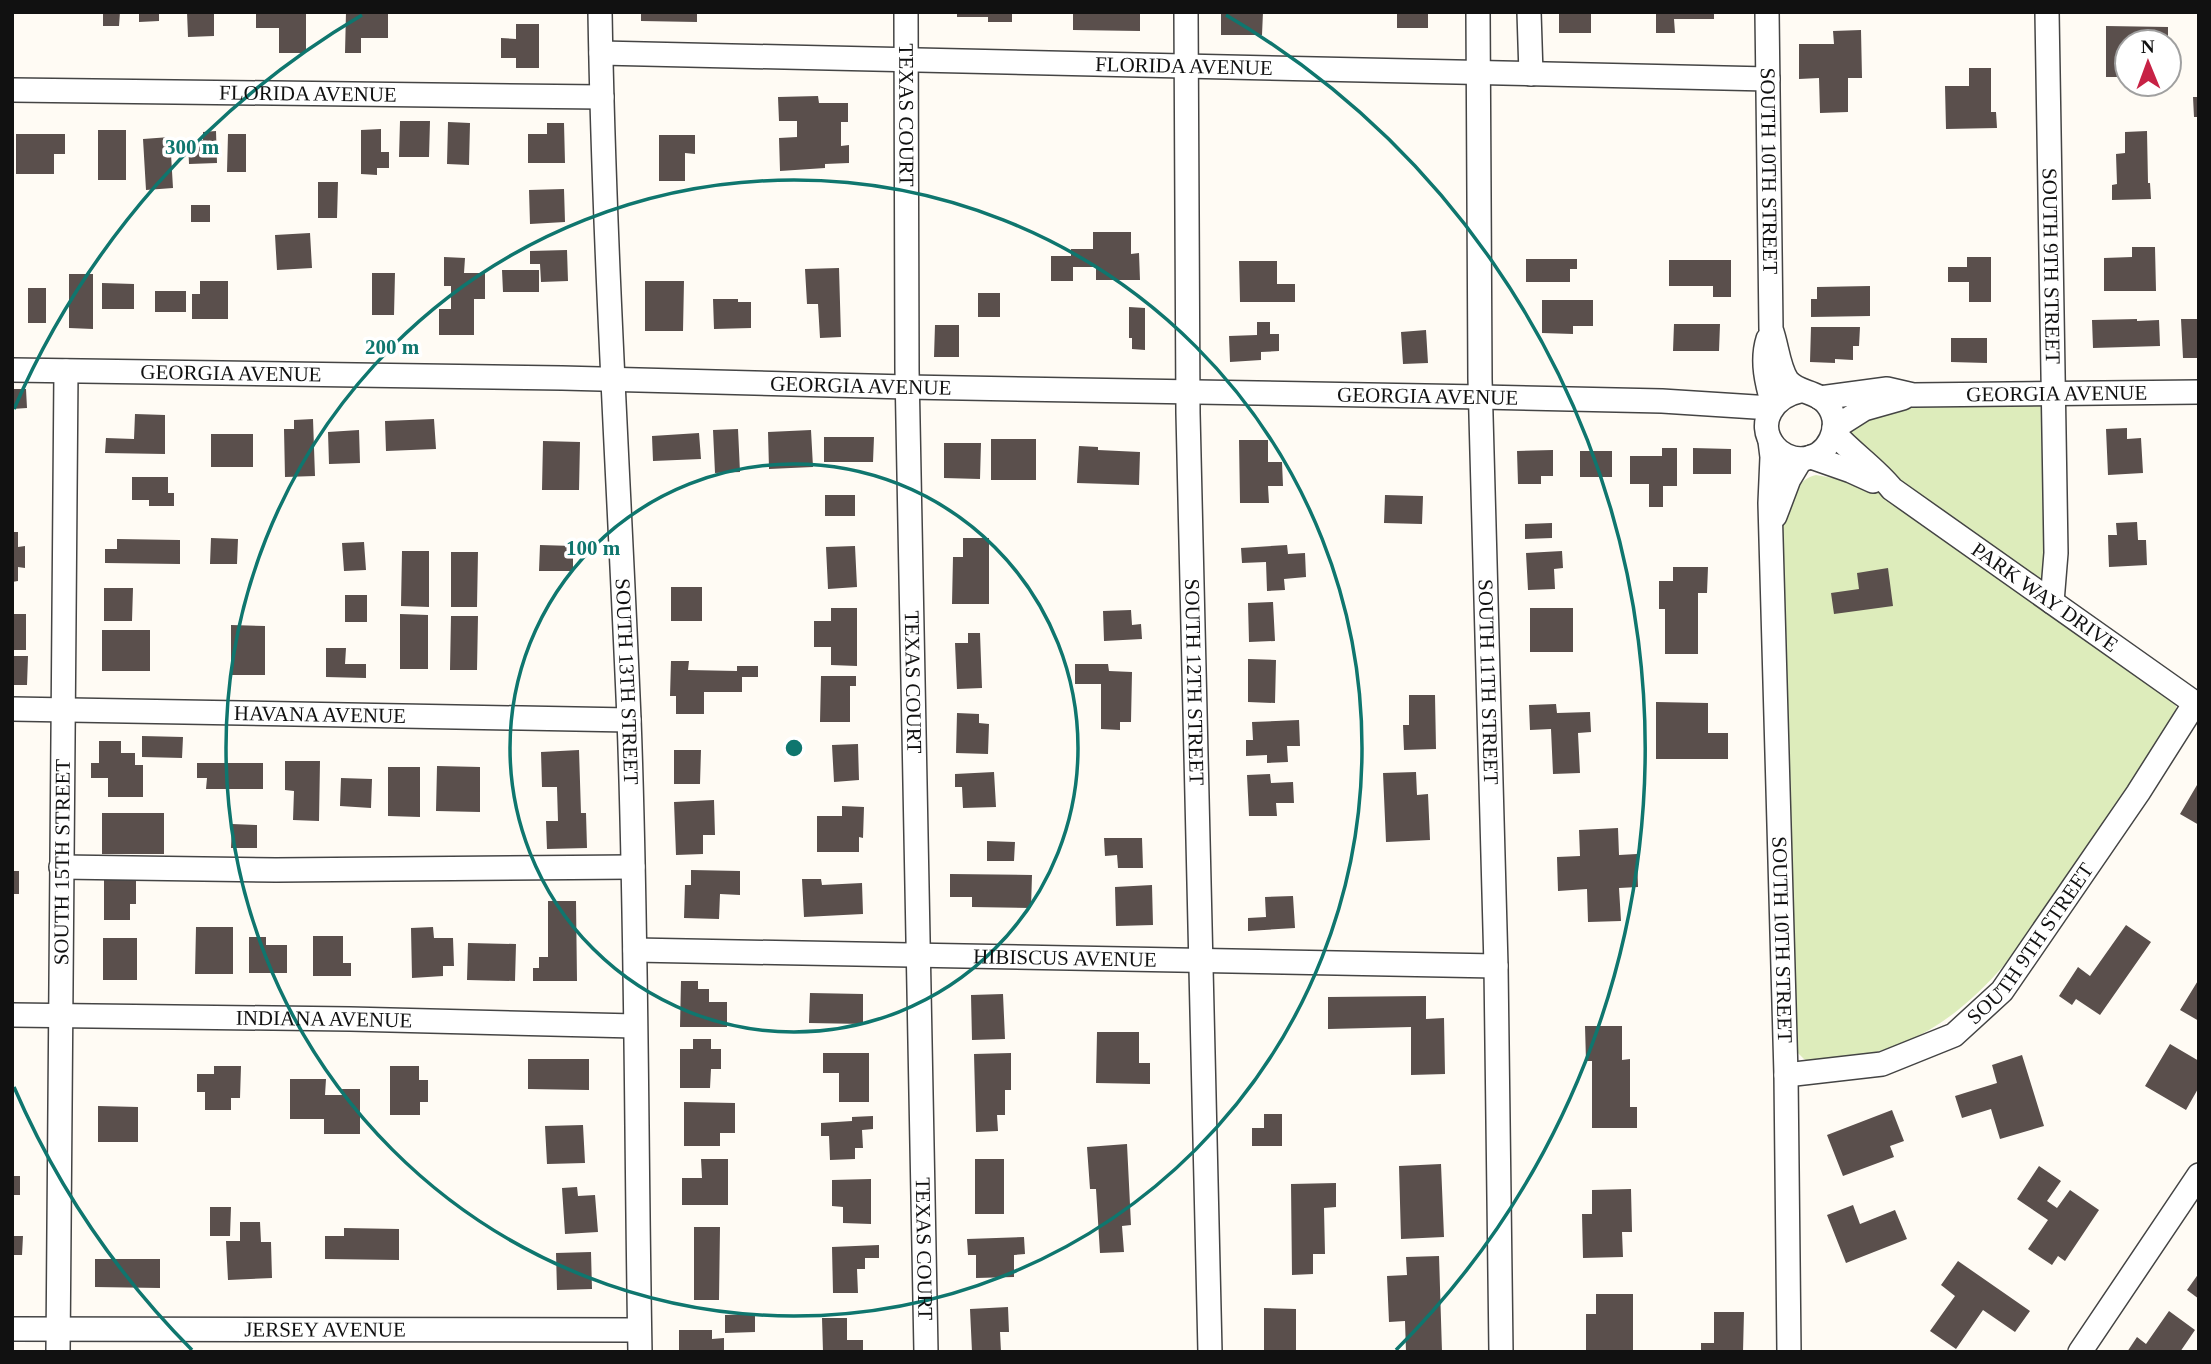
<svg xmlns="http://www.w3.org/2000/svg" width="2211" height="1364" viewBox="0 0 2211 1364" font-family="Georgia,serif">
<rect width="100%" height="100%" fill="#fffbf4"/>
<path fill="#ddecbb" d="M1920 405 2044 406 2046 553 2044 583 1893 478 1886 464 1844 430 1868 418Z
M1816 475 1867 484 1881 494 2172 701 2176 706 2177 715 2006 963C1965 1010 1922 1044 1859 1056 1843 1059 1826 1060 1810 1062L1804 1059 1794 1049 1780 536C1783 515 1792 480 1816 475Z"/>
<path fill="#5a4f4c" d="M103 12H120L119 26H103Z
M139 12H159V21L139 22Z
M187 12H214V36L188 37Z
M256 12H306V53H279V28H256Z
M346 12 388 13V38H361V53H345Z
M641 12H697V22L641 21Z
M957 12H1012V22H988V17H957Z
M1073 12H1140V31L1073 30Z
M1221 12H1263L1262 35H1221Z
M1397 12H1428V28H1397Z
M1559 12H1591V33H1559Z
M1656 12H1714V19H1674L1675 33H1656Z
M516 24H539V68H516V58H501V38L516 39Z
M2106 26 2168 27V42H2127V77H2106Z
M1861 30 1862 78H1848V112L1820 113 1819 78 1799 79V44H1834L1833 31Z
M1969 68H1991V112H1996L1997 128 1946 129 1945 86H1969Z
M818 96 819 103H848V122H841V146L849 145V163L825 164V168L780 171 779 138 797 137V121H779L778 97Z
M2193 97H2199V117H2194Z
M400 121H430L429 157H399Z
M448 122 470 123 469 165 447 164Z
M547 123H564L565 163H528V134H547Z
M381 129V152H389V168H377V175L361 174V130Z
M98 130H126V180H98Z
M216 131 217 163 189 164 188 140H203V132Z
M2147 131 2148 183H2150L2151 199 2112 200V185L2117 184 2116 154 2125 153V132Z
M16 134H65V154H54V174H16Z
M228 134H246V172H227Z
M659 135H695V154L685 153V181H659Z
M170 137 173 188 146 190 143 139Z
M318 182H338L337 218H318Z
M564 189 565 222 530 224 529 190Z
M191 205H210V222H191Z
M1093 232H1131V254L1139 253 1140 280H1096V267H1073V281H1051V256H1071V249H1093Z
M310 233 312 268 277 270 275 235Z
M2132 247H2155L2156 291H2104V258L2132 257Z
M567 250 568 281 541 282 540 264H530V251Z
M444 257 465 258 464 273H485V299H474V335H439V309H451V286H444Z
M1967 257H1991V302H1969V282H1948V267H1967Z
M1526 259H1577V269H1570V282H1526Z
M1669 260H1731V297H1713V286H1669Z
M1239 261H1277V284H1295V302H1240Z
M839 268 841 337 820 338 818 304H807L805 269Z
M502 270H539V292H503Z
M372 273H395L394 315H372Z
M69 274H93V329L69 328Z
M200 281H228V319H192V294H200Z
M645 281H684L683 331H645Z
M102 283 134 284V309H102Z
M1870 286V316L1811 317V299H1817V287Z
M28 288H46V323H28Z
M155 291H186V312H155Z
M978 293H1000V317H978Z
M713 299H738V302H751V328L714 329Z
M1542 300H1593V326H1573V334L1542 333Z
M1129 307 1145 308V350L1132 349V338H1129Z
M2137 319V321L2159 320 2160 346 2093 348 2092 320Z
M2181 319H2199V358H2183Z
M1257 322H1270V334H1279V351L1261 352V360L1230 362 1229 336 1257 335Z
M1674 324H1720L1719 351H1673Z
M935 325H959V357H934Z
M1811 327H1860L1859 346H1853V360L1835 359V363L1810 362Z
M1426 330 1428 363 1403 364 1401 332Z
M1951 338H1987V363L1951 362Z
M12 389H26L27 408 12 409Z
M135 414 165 415V454L105 453 106 438 134 439Z
M313 419 315 476 285 477 284 429H294V420Z
M434 419 436 449 386 451 385 421Z
M2127 428V439L2141 438 2143 473 2108 475 2106 429Z
M738 429 740 472 715 473 713 430Z
M359 430 360 463 329 464 328 432Z
M811 430 813 467 769 469 768 432Z
M699 433 701 459 653 461 652 436Z
M211 434H253V467H211Z
M824 437H874L873 462H824Z
M991 439H1036V480H991Z
M1239 440H1268V462H1282L1283 486H1268L1269 503H1240Z
M543 441 580 442 579 490H542Z
M944 443H981L980 479 944 478Z
M1079 446 1098 447V450L1140 452 1139 485 1077 483Z
M1662 448H1677V486H1663V507H1649V484H1630V456H1662Z
M1693 448 1731 449V474H1693Z
M1553 450V476H1541V484H1518L1517 451Z
M1580 451H1612V477H1580Z
M132 477H168V493H174V506H149V500H132Z
M825 495H855V516H825Z
M1385 495 1423 496 1422 524 1384 523Z
M2137 522 2138 540H2146L2147 565 2109 567 2108 535H2117L2116 523Z
M1552 523V538L1525 539V524Z
M12 532H18V547L25 546V568L18 567V581L12 582Z
M211 538 238 539 237 564H210Z
M963 538H989V604H952L953 557H963Z
M117 539 180 540V564L105 563V549H117Z
M364 542 366 570 344 571 342 543Z
M540 545 573 546V571H539Z
M1287 545 1288 554 1305 553 1306 577 1284 579 1285 590 1267 591 1266 562 1242 563 1241 548Z
M855 546 857 587 828 589 826 547Z
M402 551H429V607L401 606Z
M1562 551 1563 568 1554 569 1555 589 1528 590 1526 553Z
M451 552H478L477 607H451Z
M1673 567H1708L1707 593H1698V654H1665V609H1659V581H1673Z
M1888 568 1893 606 1834 614 1831 593 1859 589 1857 573Z
M671 587H702V621H671Z
M104 588H133L132 621H104Z
M345 595H367V622H345Z
M1273 602 1275 641 1249 642 1248 603Z
M831 608H857V666L831 665V647H814V621H831Z
M1530 608H1573V652H1530Z
M1131 610 1132 625 1141 624 1142 639 1104 641 1103 611Z
M12 614H26V650H12Z
M400 614 428 615V669H400Z
M451 616H478L477 670H450Z
M231 625 265 626V675H231Z
M102 630H150V671H102Z
M968 633H980L982 688 957 689 955 643H968Z
M326 648H346L345 664H366V678L326 677Z
M12 656H28L27 685H12Z
M1248 659 1276 660 1275 703 1248 702Z
M671 661H689L688 670 737 671V666H758V677H742V692H704V714H676V696H670Z
M1075 664H1108L1109 671 1132 672 1131 722H1120V730L1101 729V684H1075Z
M821 676H856V686H850V722H820Z
M1409 695H1435L1436 749 1404 750 1403 725H1409Z
M1656 702 1708 703V733H1728V759H1656Z
M1556 704 1557 713 1590 712 1591 732 1578 733 1580 773 1553 774 1551 729 1530 730 1529 705Z
M957 713 979 714V723L989 724 988 754 956 753Z
M1299 720 1300 746H1287L1288 762 1267 763V755L1246 756V740H1253L1252 722Z
M142 736 183 737 182 758 142 757Z
M99 741H121V753H135V765H143V797H108V778H91V763H99Z
M858 744 859 780 834 782 832 745Z
M579 750 581 813H586L587 848 547 849 546 821H558L557 787H542L541 752Z
M674 750H701L700 784H674Z
M285 761H320L319 821 293 820 294 791 285 790Z
M197 763H263V789H206L207 778H197Z
M437 766 480 767V812L436 811Z
M388 767H420V817L388 816Z
M994 772 996 807 963 808 962 787H955V774Z
M1416 772 1417 795 1428 794 1430 840 1386 842 1383 773Z
M1270 774 1271 783 1293 782 1294 803H1276L1277 816H1249L1247 775Z
M341 778 372 779 371 808 340 806Z
M2197 785 2199 786V825L2180 814Z
M714 800 715 835H703V854L676 855 674 802Z
M842 806 864 807 863 838 859 837V852H817V816H842Z
M102 813H164V854H102Z
M232 824 257 825V848H231Z
M1618 828 1619 855 1637 854 1638 887 1619 888 1621 921 1588 922 1587 889 1558 891 1557 857 1580 856 1579 830Z
M1104 838H1142L1143 868H1118L1117 855 1105 856Z
M987 841 1015 842 1014 861H987Z
M691 870 740 871V895L720 894 719 919 684 918 685 885H691Z
M12 871H19V894H12Z
M950 874 1032 875 1031 908 972 907V897H950Z
M104 878 136 879V904H130V920H104Z
M802 879H821L822 885 862 883 863 914 804 917Z
M1152 885 1153 925 1116 926 1115 887Z
M1293 896 1295 928 1248 931V918L1266 917 1265 897Z
M548 901H576L577 981H533V968H539V957H548Z
M2126 925 2151 942 2100 1015 2076 999 2072 1005 2059 996 2078 967 2090 976Z
M196 927H233V974H195Z
M433 927 434 938H453L454 966H443V976L412 978 411 928Z
M313 936H343V963H351V976H313Z
M249 937H266V945H287V973H249Z
M103 938H137V980H103Z
M468 943 516 944 515 981 467 980Z
M2199 979V1021L2180 1010Z
M681 981H698V989H709V1002H727V1027H680Z
M810 993 863 994V1024L809 1023Z
M1003 994 1005 1039 972 1040 971 995Z
M1426 996V1019L1444 1018 1445 1074 1411 1075V1027L1328 1029V997Z
M1585 1026H1622V1060L1630 1059V1107H1637V1128H1592V1061H1586Z
M1097 1032H1139V1063H1150V1084L1096 1083Z
M693 1039H711V1049H721V1069H711L710 1088H680V1049H693Z
M2170 1044 2199 1061V1087L2186 1110 2145 1086Z
M823 1053H869V1102H839V1073H823Z
M1011 1053V1090H1005V1115H997L998 1131 976 1132 974 1054Z
M2022 1055 2044 1126 2000 1139 1991 1109 1962 1118 1955 1096 1997 1083 1992 1065Z
M528 1059H589V1090L528 1089Z
M214 1066H241L240 1098H231V1110H205V1092H197V1074H214Z
M390 1066H419V1080H428V1102H420V1115H390Z
M290 1079H326L325 1095H343L342 1089H360V1134H324V1119H290Z
M684 1102 735 1103V1133H720V1146H684Z
M98 1106 138 1107V1142H98Z
M1892 1110 1904 1141 1890 1146 1894 1157 1843 1176 1827 1135Z
M1264 1114H1282V1146H1252V1128H1264Z
M873 1116V1129L862 1130 863 1148H855V1159L830 1160 829 1136H821V1123L852 1121V1117Z
M583 1125 585 1163 547 1164 545 1126Z
M1127 1144 1131 1225 1122 1226 1124 1252 1100 1253 1096 1189H1090L1087 1147Z
M701 1159H728V1205H682V1178H702Z
M975 1159H1004V1214H975Z
M1441 1164 1444 1237 1401 1239 1399 1166Z
M2039 1166 2061 1181 2047 1201 2057 1208 2070 1190 2099 1210 2065 1261 2058 1256 2052 1265 2028 1249 2048 1220 2017 1199Z
M12 1176H20V1195H12Z
M871 1179V1224L843 1223V1207L832 1206V1180Z
M1336 1183V1207L1324 1208 1325 1254H1313V1274L1292 1275 1291 1184Z
M577 1187 578 1196 595 1195 598 1232 565 1234 562 1188Z
M1631 1189 1632 1232H1622L1623 1257 1583 1258 1582 1214H1592V1190Z
M1853 1205 1860 1224 1895 1210 1907 1239 1846 1263 1827 1215Z
M210 1207H231L230 1236H210Z
M240 1222H260L261 1242H271L272 1278 228 1280 226 1241H240Z
M694 1227H720L719 1300H694Z
M344 1228 399 1229V1260L325 1259V1236H344Z
M12 1236H23L22 1255H12Z
M1024 1237 1025 1254 1014 1255V1277L976 1278V1255H968L967 1239Z
M879 1245V1258H865V1269H857L858 1293H833L832 1247Z
M591 1252 592 1289 557 1290 556 1253Z
M1439 1256 1442 1352H1406L1405 1321 1389 1322 1387 1276 1407 1275 1406 1257Z
M95 1259H160V1288L95 1287Z
M1958 1261 2030 1311 2015 1332 1983 1310 1956 1349 1930 1331 1955 1296 1941 1285Z
M2199 1273V1299L2187 1290Z
M1596 1294H1633V1352H1586V1314H1596Z
M1008 1307 1009 1332H1000L1001 1352H972L970 1309Z
M1264 1308 1296 1309V1352H1264Z
M2169 1311 2195 1330 2180 1352H2127L2137 1337 2146 1344Z
M1714 1312H1744L1743 1352H1701V1343H1714Z
M755 1314V1332L725 1333V1315Z
M822 1318H847V1340H863V1352H823Z
M679 1330H712V1339L724 1338V1352H679Z"/>
<g fill="none" stroke-linecap="round" stroke-linejoin="round">
<g stroke="#444" stroke-width="26">
<g id="minor">
<path id="s1" d="M600 12C604 248 619 483 629 719 637 930 636 1141 640 1352"/>
<path id="s2" d="M906 12 907 370 926 1352"/>
<path id="s3" d="M1186 12 1188 413 1210 1352"/>
<path id="s4" d="M1478 12 1480 379 1496 966 1501 1352"/>
<path d="M1529 12 1531 74"/>
<path id="s5" d="M1767 12 1771 329C1777 345 1778 366 1787 380 1798 394 1816 390 1827 404 1844 425 1829 458 1801 459 1791 459 1780 454 1774 446 1755 422 1775 396 1800 391"/>
<path id="s6" d="M2047 12 2056 553 2052 602"/>
<path id="s7" d="M601 53 1768 79"/>
<path id="s8" d="M12 90 602 97"/>
<path d="M1768 339C1761 361 1767 384 1773 405"/>
<path id="s9" d="M12 370 562 378 907 387 1481 397 1662 401 1771 408"/>
<path id="s10" d="M1820 398 1887 389 1913 395 2199 392"/>
<path d="M1834 428 1864 409 1903 398"/>
<path id="s11" d="M1834 433C1852 453 1875 468 1892 489L2199 706"/>
<path id="s12" d="M1770 441 1772 457 1770 503 1786 1075 1789 1352"/>
<path d="M1811 457 1851 471 1873 481"/>
<path d="M1775 516 1789 479 1801 459"/>
<path id="s13" d="M12 709 629 720"/>
<path d="M61 867 276 870 633 867"/>
<path id="s14" d="M635 950 1496 966"/>
<path id="s15" d="M12 1015 350 1019 635 1026"/>
<path id="s16" d="M1786 1075 1882 1064 1954 1035 2002 991 2138 793 2195 703"/>
<path id="s17" d="M12 1329 639 1330"/>
<path id="s18" d="M58 1352 66 371"/>
<path d="M2080 1352 2199 1175"/>
</g>
</g>
<use href="#minor" stroke="#fff" stroke-width="23"/>
</g>
<g fill="none" stroke="#0f766e" stroke-width="3.5">
<circle cx="794" cy="748" r="284"/>
<circle cx="794" cy="748" r="568"/>
<path d="M192 1350A851 851 0 0 1 14 1087M14 409A851 851 0 0 1 362 15M1226 15A851 851 0 0 1 1396 1350"/>
</g>
<g text-anchor="middle" stroke-width="7" stroke-linejoin="round" paint-order="stroke">
<g font-size="21" fill="#111" stroke="#fff">
<text dy="7" stroke="none"><textPath href="#s7" startOffset="583">FLORIDA AVENUE</textPath></text>
<text dy="7" stroke="none"><textPath href="#s8" startOffset="296">FLORIDA AVENUE</textPath></text>
<text dy="7" stroke="none"><textPath href="#s2" startOffset="103">TEXAS COURT</textPath></text>
<text dy="7" stroke="none"><textPath href="#s5" startOffset="159">SOUTH 10TH STREET</textPath></text>
<text dy="7" stroke="none"><textPath href="#s6" startOffset="254">SOUTH 9TH STREET</textPath></text>
<text dy="7" stroke="none"><textPath href="#s9" startOffset="219">GEORGIA AVENUE</textPath></text>
<text dy="7" stroke="none"><textPath href="#s9" startOffset="849">GEORGIA AVENUE</textPath></text>
<text dy="7" stroke="none"><textPath href="#s10" startOffset="238">GEORGIA AVENUE</textPath></text>
<text dy="7" stroke="none"><textPath href="#s9" startOffset="1416">GEORGIA AVENUE</textPath></text>
<text dy="7" stroke="none"><textPath href="#s11" startOffset="268">PARK WAY DRIVE</textPath></text>
<text dy="7" stroke="none"><textPath href="#s1" startOffset="670">SOUTH 13TH STREET</textPath></text>
<text dy="7" stroke="none"><textPath href="#s2" startOffset="670">TEXAS COURT</textPath></text>
<text dy="7" stroke="none"><textPath href="#s3" startOffset="670">SOUTH 12TH STREET</textPath></text>
<text dy="7" stroke="none"><textPath href="#s4" startOffset="670">SOUTH 11TH STREET</textPath></text>
<text dy="7" stroke="none"><textPath href="#s13" startOffset="308">HAVANA AVENUE</textPath></text>
<text dy="7" stroke="none"><textPath href="#s18" startOffset="490">SOUTH 15TH STREET</textPath></text>
<text dy="7" stroke="none"><textPath href="#s12" startOffset="499">SOUTH 10TH STREET</textPath></text>
<text dy="7" stroke="none"><textPath href="#s16" startOffset="294">SOUTH 9TH STREET</textPath></text>
<text dy="7" stroke="none"><textPath href="#s14" startOffset="430">HIBISCUS AVENUE</textPath></text>
<text dy="7" stroke="none"><textPath href="#s15" startOffset="312">INDIANA AVENUE</textPath></text>
<text dy="7" stroke="none"><textPath href="#s2" startOffset="1237">TEXAS COURT</textPath></text>
<text dy="7" stroke="none"><textPath href="#s17" startOffset="313">JERSEY AVENUE</textPath></text>
</g>
</g>
<circle cx="794" cy="748" r="10" fill="#0f766e" stroke="#fff" stroke-width="3.5"/>
<g font-size="21" text-anchor="middle" font-weight="bold" fill="#0f766e" stroke="#fff" stroke-width="7" stroke-linejoin="round" paint-order="stroke">
<text x="192" y="154">300 m</text>
<text x="392" y="354">200 m</text>
<text x="593" y="555">100 m</text>
</g>
<rect width="2211" height="1364" fill="none" stroke="#111111" stroke-width="28"/>
<g transform="translate(2148 63) rotate(359)"><circle r="33" fill="#ffffff" stroke="#a0a0a0" stroke-width="2"/>
<path d="M0-5L12 26L0 18L-12 26Z" fill="#c72245"/>
<text y="-10" font-size="19" font-weight="bold" text-anchor="middle" fill="#111111">N</text>
</g>
</svg>
